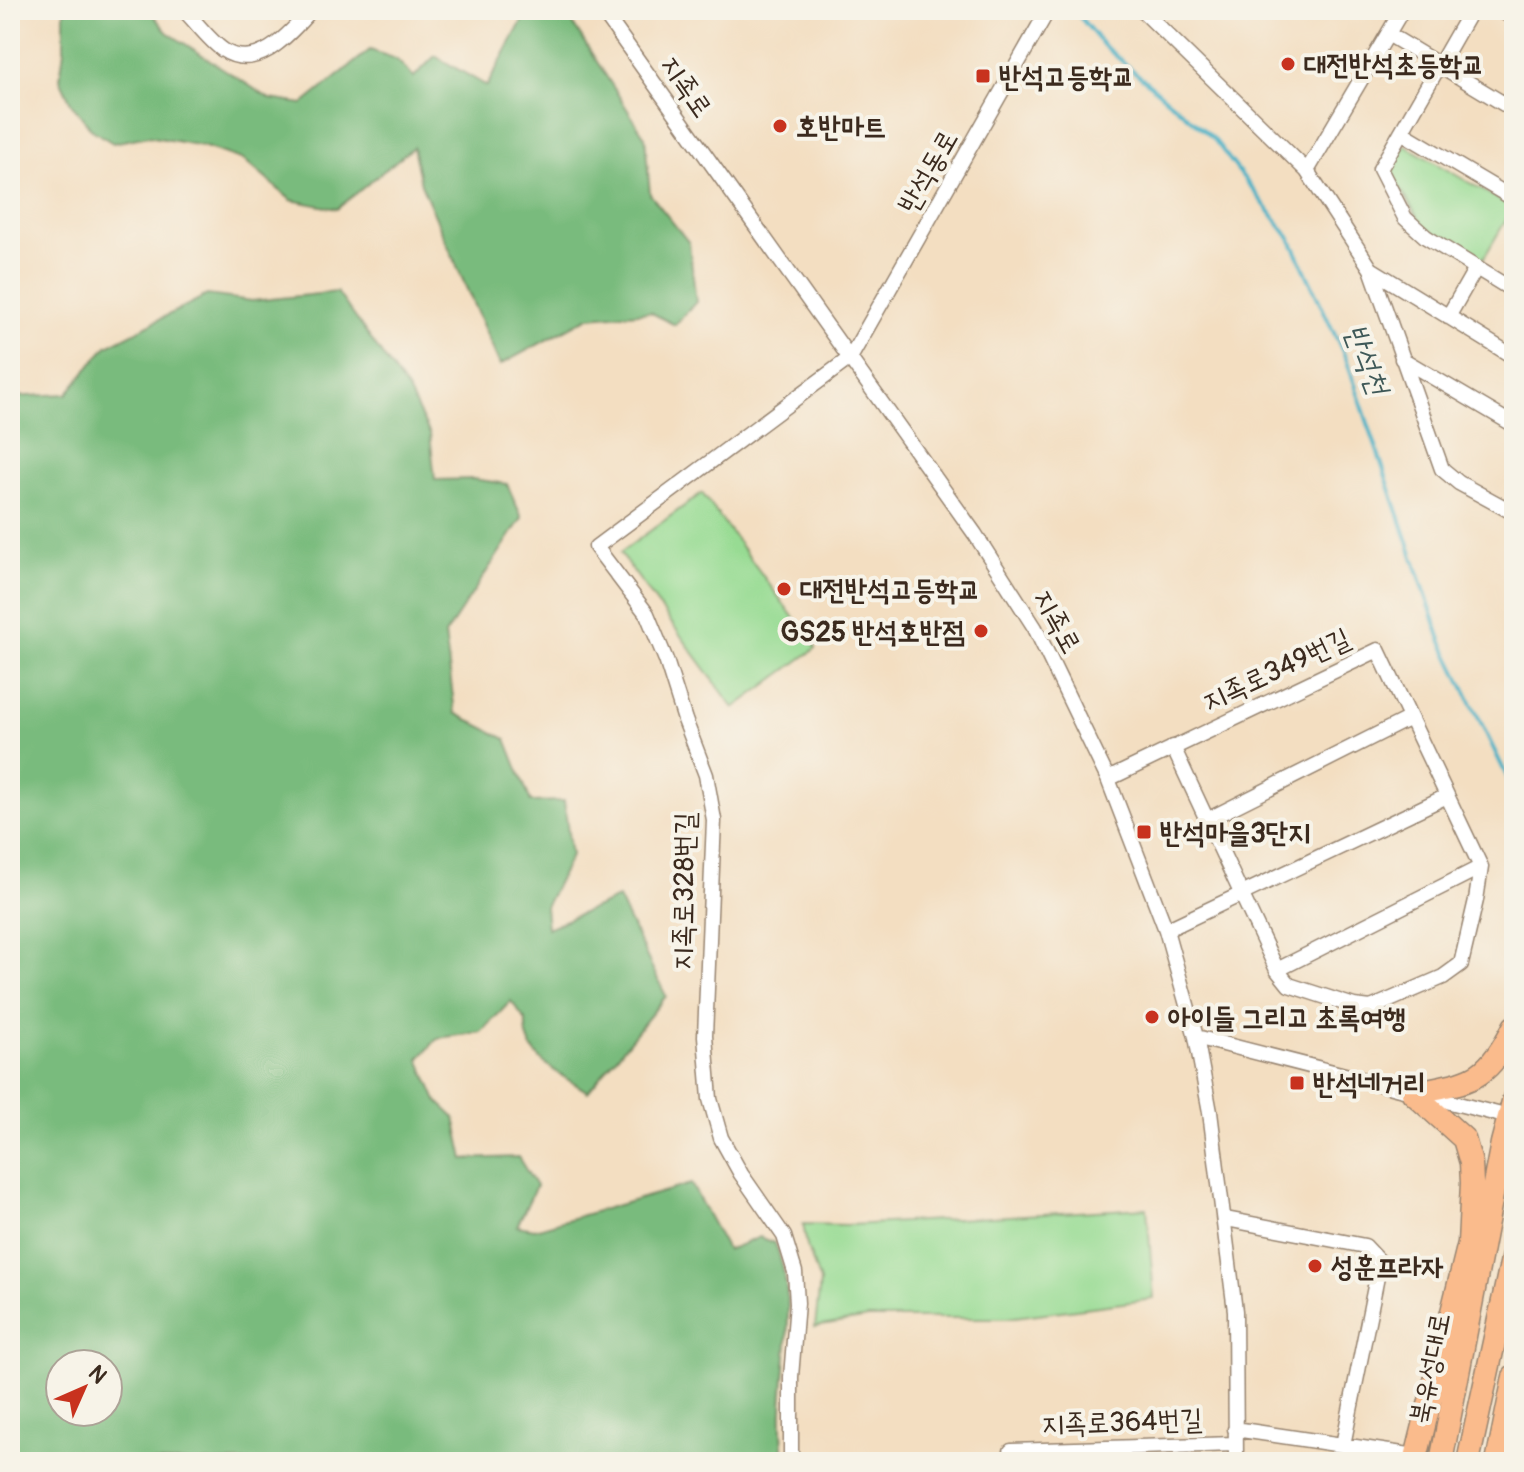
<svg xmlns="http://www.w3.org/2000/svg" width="1524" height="1472" viewBox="0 0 1524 1472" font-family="Pangolin,'Poor Story',sans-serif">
<rect width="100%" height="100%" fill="#f7f3e8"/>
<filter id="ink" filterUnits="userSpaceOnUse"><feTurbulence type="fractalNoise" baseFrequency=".0125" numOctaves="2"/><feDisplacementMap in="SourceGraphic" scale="16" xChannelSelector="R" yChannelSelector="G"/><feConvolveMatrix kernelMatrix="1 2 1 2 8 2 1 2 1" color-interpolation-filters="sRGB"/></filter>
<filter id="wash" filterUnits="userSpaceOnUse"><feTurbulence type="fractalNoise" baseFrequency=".006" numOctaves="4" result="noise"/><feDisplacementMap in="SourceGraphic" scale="32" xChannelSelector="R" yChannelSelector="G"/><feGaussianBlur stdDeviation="1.8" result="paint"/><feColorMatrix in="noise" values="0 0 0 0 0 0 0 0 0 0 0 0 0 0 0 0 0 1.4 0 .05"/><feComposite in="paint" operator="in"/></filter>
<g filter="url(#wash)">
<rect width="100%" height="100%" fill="#f3dec1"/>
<path fill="#97db93" stroke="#698258" stroke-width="2" d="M1406 146 1513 208 1482 261 1424 228 1388 168 1399 148Z
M702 493 816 648 734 708 620 553Z
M1147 1208 1154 1299 1007 1318H868L815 1327 820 1282 807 1246 803 1224 851 1225Z"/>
<path fill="#79bb7d" stroke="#5a724e" stroke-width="2" fill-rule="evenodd" d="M64 10H149L167 32 270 99 303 104 370 50 396 59 414 77 435 56 487 86 526 14 564 10 645 137 650 194 689 243 696 302 675 325 650 312 589 317 500 365 421 184 413 147 337 209 291 200 244 160 202 146 148 136 113 143 92 130 71 103 60 79 64 50Z
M337 292 408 391 430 434 435 480 473 479 507 484 522 518 445 635 455 713 506 739 531 802 564 801 571 856 545 907 547 928 618 898 666 996 588 1092C560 1074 523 1058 526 1021L511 1001 481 1032 438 1038 419 1059 437 1101 455 1118 464 1159 518 1157 536 1186 517 1226 535 1229 691 1184 727 1250 760 1237 775 1243C798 1302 784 1351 782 1411 781 1428 783 1445 784 1462H10V397L67 394 107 346 207 295 252 301ZM60 1364H108V1412H60Z"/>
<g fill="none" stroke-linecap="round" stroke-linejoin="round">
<path stroke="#46b0c5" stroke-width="4" d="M1074 10 1104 46 1213 138 1290 238 1347 361 1441 640 1514 791"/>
</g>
</g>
<g filter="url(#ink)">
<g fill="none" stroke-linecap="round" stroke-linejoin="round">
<g stroke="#978470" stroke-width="17">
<path id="minor" d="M184 10C196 22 209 40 223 50 258 73 291 32 311 10
M602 10 975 534 1035 628 1108 779 1166 930 1196 1037 1210 1112 1235 1311 1236 1462
M1142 10 1307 171 1371 269 1514 357
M1471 10 1380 169 1405 218 1426 237 1514 291
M1500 10 1514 18
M1388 34 1514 110
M1401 132 1514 199
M1307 171 1402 10
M1371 269 1442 469 1459 483 1514 513
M1448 317 1476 268
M1402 359 1514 425
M1108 779 1378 650 1481 867 1476 900 1461 964 1443 977 1371 1008 1354 1006 1289 985 1277 970 1173 747
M1207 820 1410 718
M1166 930 1447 796
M1277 970 1481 867
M1196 1037 1513 1118
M1226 1219 1365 1246 1380 1262 1343 1445
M1235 1429 1416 1456
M1011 1451 1235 1444
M791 1462V1377L797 1303 795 1272 784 1236 741 1174 721 1138 710 1099 705 1036 714 820 706 775 685 720 666 660 647 614 596 547 850 358 1048 10"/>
</g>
<g stroke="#978470" stroke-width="25">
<path id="primary" d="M1413 1093 1464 1139 1471 1163 1472 1183 1469 1243 1415 1462
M1413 1093C1472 1080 1485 1084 1514 1027
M1441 1462 1502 1143 1514 1098
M1468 1462 1514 1250
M1497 1462 1514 1377"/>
</g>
<use href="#minor" stroke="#fff" stroke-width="14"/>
<use href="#primary" stroke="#fabb8c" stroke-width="22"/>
</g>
</g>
<g fill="#c8321e" stroke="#f7f3e8" stroke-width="3">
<circle cx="1288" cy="64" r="8"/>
<rect x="975" y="68" width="16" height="16" rx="4"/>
<circle cx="780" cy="126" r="8"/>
<circle cx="784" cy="589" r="8"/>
<circle cx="981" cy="631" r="8"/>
<rect x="1136" y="824" width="16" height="16" rx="4"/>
<circle cx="1152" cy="1017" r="8"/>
<rect x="1289" y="1075" width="16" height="16" rx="4"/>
<circle cx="1315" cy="1266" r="8"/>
</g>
<g text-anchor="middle" stroke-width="8" stroke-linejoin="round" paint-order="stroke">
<g font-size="28" font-weight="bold" fill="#3b2a1e" stroke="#f7f3e8" text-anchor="start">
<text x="1304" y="74">대전반석초등학교</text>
<text x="999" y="86">반석고등학교</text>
<text x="796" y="136">호반마트</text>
<text x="800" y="599">대전반석고등학교</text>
<text x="965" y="641" text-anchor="end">GS25 반석호반점</text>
<text x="1160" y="842">반석마을3단지</text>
<text x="1168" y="1027">아이들 그리고 초록여행</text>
<text x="1313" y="1093">반석네거리</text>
<text x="1331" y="1276">성훈프라자</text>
</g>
<g font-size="28" fill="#3b2a1e" stroke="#f7f3e8">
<text transform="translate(687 86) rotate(55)" y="10">지족로</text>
<text transform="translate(927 171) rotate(-60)" y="10">반석동로</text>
<text transform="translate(1058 621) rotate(61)" y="10">지족로</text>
<text transform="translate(1276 669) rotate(-25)" y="10">지족로349번길</text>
<text transform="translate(683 891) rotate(-89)" y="10">지족로328번길</text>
<text transform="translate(1429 1368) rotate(-79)" y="10">북유성대로</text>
<text transform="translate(1122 1421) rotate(-2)" y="10">지족로364번길</text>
</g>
<g font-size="30" font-style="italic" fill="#3f5958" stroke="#f7f3e8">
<text transform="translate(1367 359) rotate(69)" y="10">반석천</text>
</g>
</g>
<rect width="1524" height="1472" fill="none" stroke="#f7f3e8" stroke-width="40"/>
<g transform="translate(84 1388) rotate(45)"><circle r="38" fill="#f7f3e8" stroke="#aca397" stroke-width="2"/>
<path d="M0-6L14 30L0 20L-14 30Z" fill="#c8321e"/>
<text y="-12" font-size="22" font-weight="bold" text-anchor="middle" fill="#3b2a1e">N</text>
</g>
</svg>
